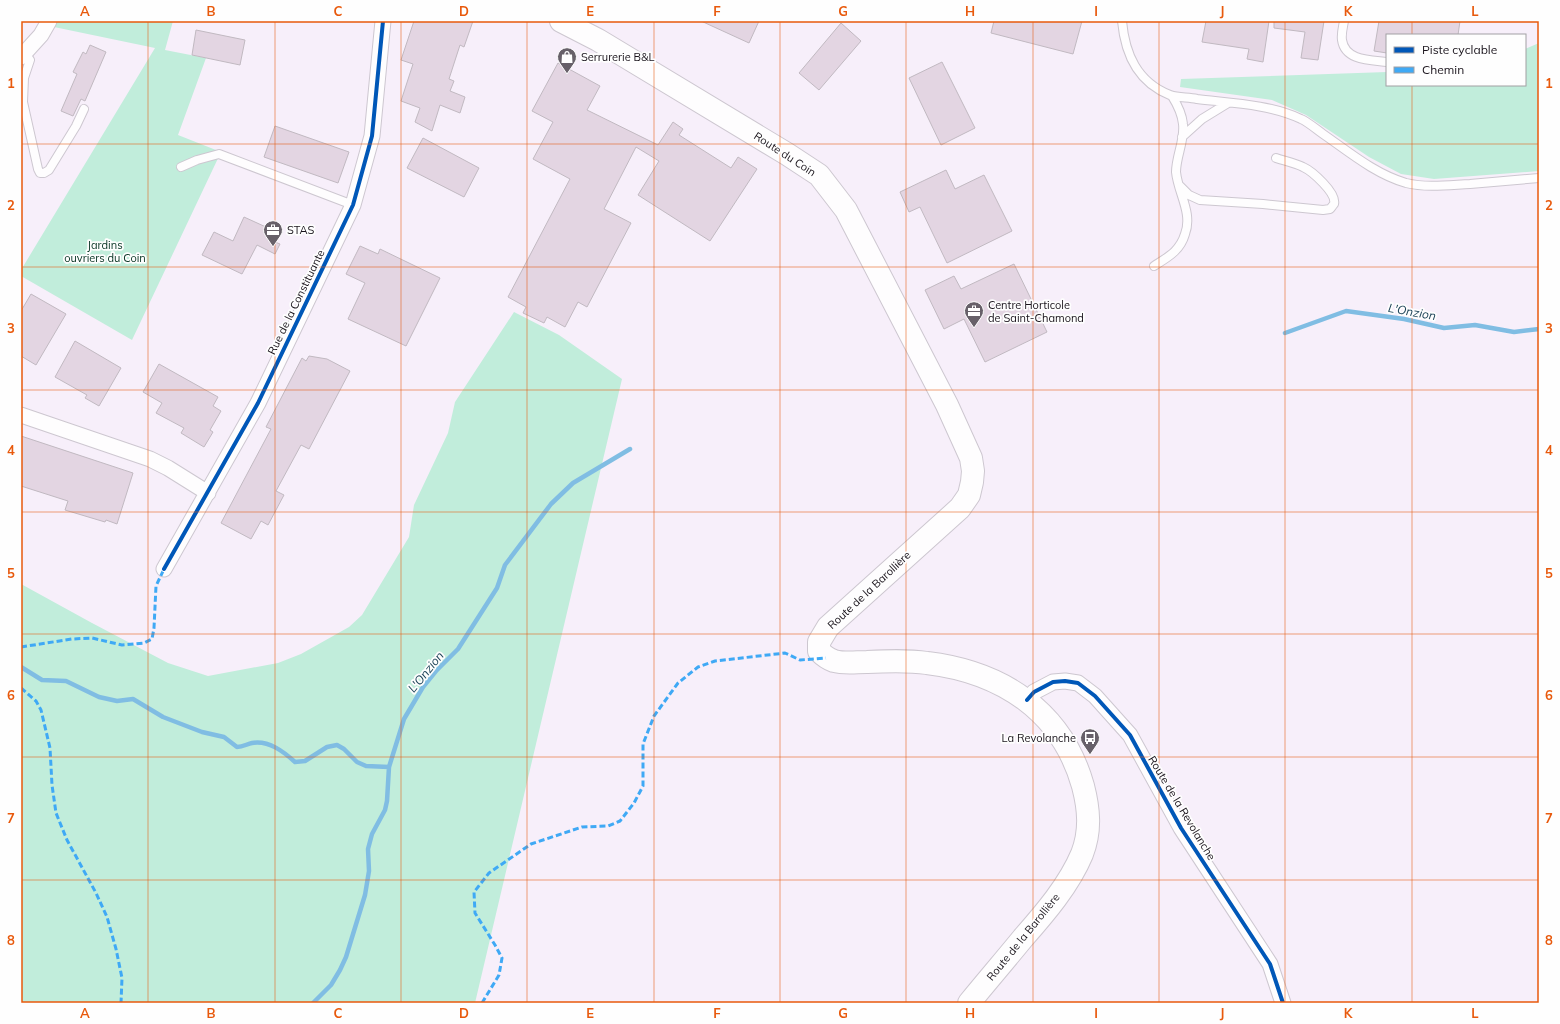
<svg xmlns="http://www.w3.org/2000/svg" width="1560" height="1024" viewBox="0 0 1560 1024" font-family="Mulish,sans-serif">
<rect width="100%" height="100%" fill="#f7effa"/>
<path fill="#c1eddb" d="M56 21H173L165 50 206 58 178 135 221 152 132 340 21 276V270L155 48 54 27Z
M1539 43V171L1434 179 1401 174 1369 157 1306 115 1272 100 1180 87 1181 79 1387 72V85H1525V49Z
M514 312 559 335 622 379 475 1003H21V584L92 623 168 663 208 676 278 663 301 654 349 627 362 615 409 537 414 505 448 433 455 402Z"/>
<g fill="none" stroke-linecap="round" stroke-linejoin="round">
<path stroke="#80bde3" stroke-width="4.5" d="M1285 333 1346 311 1404 319 1444 328 1475 325 1514 332 1539 329
M21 667 42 680 66 681 99 697 117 701 133 699 163 717 202 732 224 737 237 747C243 747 247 744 252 743 269 740 284 752 295 762L305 761 327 747 337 745 344 749 357 762 366 766 389 767
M313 1003 331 985 340 970 346 957 365 895 369 871 368 849 372 834 385 810 387 801 389 767 404 719 423 687 436 671 458 649 497 588 505 565 551 504 573 483 630 449"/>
</g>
<path fill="#e3d5e2" stroke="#c1b9c1" d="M414 21H473L464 47 460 45 449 79 454 81 450 91 465 97 460 113 440 105 432 131 415 122 420 108 401 101 413 64 401 60Z
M701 21H759L749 43Z
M994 21H1082L1073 54 991 33Z
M1206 21H1269L1263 62 1247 59 1249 49 1202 42Z
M1274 21H1324L1318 60 1301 58 1305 32 1274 28Z
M1379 21H1460L1458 35H1387V53L1374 51Z
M841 23 861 41 819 90 799 73Z
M196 30 245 40 240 65 192 55Z
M90 45 106 52 85 101 81 99 73 116 61 111 77 74 73 72 83 52 86 54Z
M942 62 975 128 941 145 909 78Z
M558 63 600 86 587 110 658 145 673 122 683 129 679 135 731 168 738 157 757 169 710 241 638 195 659 161 636 147 604 209 631 223 587 307 578 302 565 327 547 317 544 323 523 313 526 307 508 297 570 179 533 159 553 122 532 111Z
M275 126 349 152 338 183 264 157Z
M423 138 479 168 464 197 407 168Z
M946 170 955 189 984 175 1012 231 947 263 920 207 909 212 900 192Z
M244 217 279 233 275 242 280 244 275 254 257 245 242 274 202 255 214 232 233 241Z
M360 246 378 254 380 249 440 278 406 346 348 319 365 283 346 274Z
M1014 264 1047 332 985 362 964 319 944 329 925 290 954 276 961 289Z
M31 294 66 314 36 365 21 356V311Z
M75 341 121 368 99 406 85 398 87 395 55 377Z
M309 356 327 359 350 371 309 449 301 445 276 491 284 495 268 525 261 521 251 539 221 523 271 429 266 427 302 358 306 361Z
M159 364 218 397 213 406 221 411 210 430 213 432 204 447 181 433 184 428 156 413 162 403 143 392Z
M21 436 133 473 117 524 106 520 105 522 65 510 68 501 21 486Z"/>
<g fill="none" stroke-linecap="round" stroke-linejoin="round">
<g stroke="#cdc7d0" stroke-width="10">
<path id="service" d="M1122 21C1125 54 1137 82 1170 95 1178 98 1188 97 1197 99 1230 103 1269 104 1301 119 1308 122 1316 129 1323 134 1349 152 1375 174 1406 183 1427 188 1449 185 1470 184 1493 182 1516 180 1539 178
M1344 21C1343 27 1341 34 1342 40 1345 61 1371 60 1387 62
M25 53 30 60 24 78 23 102 38 169 40 173H44L49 170 76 126 84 109
M1182 137 1202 119 1228 103
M181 167 197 160 219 154 353 205
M1180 186 1189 195 1200 200 1263 204 1323 210 1330 209C1331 208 1333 205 1334 204 1337 193 1312 171 1303 167 1295 163 1285 161 1276 158
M1154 266C1168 257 1180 251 1185 234 1193 213 1178 193 1176 172 1176 156 1185 140 1183 124 1182 114 1177 104 1172 96"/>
</g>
<g stroke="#cdc7d0" stroke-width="17">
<path id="minor" d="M21 57 41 35 49 21
M21 415 150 459 168 468 208 493
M164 569 258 403 353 205 372 136 383 21
M1027 700 1034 692 1053 682 1065 681 1078 683 1095 696 1130 735 1181 828 1270 964 1283 1003"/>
</g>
<g stroke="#cdc7d0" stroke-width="24">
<path id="secondary" d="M561 21 598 40 787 154 819 175 846 210 947 405 971 458 973 471 972 482 969 495 960 508 828 627 819 642V651C824 656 828 659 834 661 845 664 856 662 867 662 887 661 907 660 927 663 1002 672 1062 711 1083 786 1089 809 1091 831 1082 854 1069 885 1045 913 1023 938 1005 960 987 981 969 1003"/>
</g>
<use href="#service" stroke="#fefdfe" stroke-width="8"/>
<use href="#minor" stroke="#fefdfe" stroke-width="15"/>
<use href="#secondary" stroke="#fefdfe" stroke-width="22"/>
<path stroke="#3fa9f5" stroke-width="3" stroke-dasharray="6 3" stroke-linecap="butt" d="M21 647 72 639 92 638 122 645 144 643 152 639 154 628 156 586 164 569
M21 688 36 701 41 710 50 748 52 785 56 813 67 840 96 893 107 917 116 949 122 978 121 1003
M482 1003 499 975 502 958 495 945 475 913 474 892 489 873 531 844 582 827 608 826 620 821 634 803 643 786V744L654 716 678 683 698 667 715 661 785 653 800 660 826 658"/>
<g stroke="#fefefe" stroke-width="6">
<path id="cycleway" d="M164 569 258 403 353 205 372 136 383 21
M1027 700 1034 692 1053 682 1065 681 1078 683 1095 696 1130 735 1181 828 1270 964 1283 1003"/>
</g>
<use href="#cycleway" stroke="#0057b8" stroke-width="4"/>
</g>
<path fill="none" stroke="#e8590c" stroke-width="1" stroke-opacity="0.55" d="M148 21V1003M275 21V1003M401 21V1003M527 21V1003M654 21V1003M780 21V1003M906 21V1003M1033 21V1003M1159 21V1003M1285 21V1003M1412 21V35M1412 85V1003M21 144H1539M21 267H1539M21 390H1539M21 512H1539M21 634H1539M21 757H1539M21 880H1539"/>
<defs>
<g id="shop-pin" transform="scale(1)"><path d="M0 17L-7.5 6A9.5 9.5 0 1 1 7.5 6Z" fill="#676069" stroke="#fefefe"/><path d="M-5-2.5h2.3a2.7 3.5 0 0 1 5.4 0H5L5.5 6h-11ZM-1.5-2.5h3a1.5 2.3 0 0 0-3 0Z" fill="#fff"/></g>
<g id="office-pin" transform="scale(1)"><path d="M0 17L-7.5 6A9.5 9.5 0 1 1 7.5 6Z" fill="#676069" stroke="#fefefe"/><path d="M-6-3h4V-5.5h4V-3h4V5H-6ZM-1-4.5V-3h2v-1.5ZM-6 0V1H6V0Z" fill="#fff"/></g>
<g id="bus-pin" transform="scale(1)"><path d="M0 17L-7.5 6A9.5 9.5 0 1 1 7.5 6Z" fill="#676069" stroke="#fefefe"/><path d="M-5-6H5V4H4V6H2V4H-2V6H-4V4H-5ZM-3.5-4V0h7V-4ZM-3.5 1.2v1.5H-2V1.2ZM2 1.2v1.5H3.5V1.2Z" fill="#fff"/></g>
</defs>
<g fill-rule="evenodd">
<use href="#shop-pin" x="567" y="57"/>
<use href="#office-pin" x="273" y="230"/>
<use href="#office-pin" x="974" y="311"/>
<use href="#bus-pin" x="1090" y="738"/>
</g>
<g text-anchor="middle" stroke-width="3.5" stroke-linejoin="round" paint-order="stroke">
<g font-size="11" fill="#19131b" stroke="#fefefe" text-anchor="start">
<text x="581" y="61">Serrurerie B&amp;L</text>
<text x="287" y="234">STAS</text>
<text x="988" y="309">Centre Horticole<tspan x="988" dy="13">de Saint-Chamond</tspan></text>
<text x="1076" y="742" text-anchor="end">La Revolanche</text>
</g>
<g font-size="11" fill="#19131b" stroke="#fefefe">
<text transform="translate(785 154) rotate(33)" y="4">Route du Coin</text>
<text transform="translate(296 302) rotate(-64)" y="4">Rue de la Constituante</text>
<text transform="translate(869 590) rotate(-43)" y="4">Route de la Barollière</text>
<text transform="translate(1182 808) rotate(59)" y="4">Route de la Revolanche</text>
<text transform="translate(1023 937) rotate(-51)" y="4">Route de la Barollière</text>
</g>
<g font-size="11" fill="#063322" stroke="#fefefe">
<text x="105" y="249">Jardins<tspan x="105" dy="13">ouvriers du Coin</tspan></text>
</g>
<g font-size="12" font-style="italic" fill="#183f54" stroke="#fefefe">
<text transform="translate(1412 312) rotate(10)" y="4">L'Onzion</text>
<text transform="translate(426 672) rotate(-51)" y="4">L'Onzion</text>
</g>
</g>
<rect width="1560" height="1024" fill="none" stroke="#fefefe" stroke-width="44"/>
<rect x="1386" y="34" width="140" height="52" fill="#fefefe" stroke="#a2a0a3"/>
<rect x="1394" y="47" width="20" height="6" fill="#0057b8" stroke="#a2a0a3"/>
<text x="1422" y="54" font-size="12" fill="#19131b">Piste cyclable</text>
<rect x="1394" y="67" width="20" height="6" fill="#3fa9f5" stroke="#a2a0a3"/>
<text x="1422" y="74" font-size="12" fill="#19131b">Chemin</text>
<rect x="22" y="22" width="1516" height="980" fill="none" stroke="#e8590c" stroke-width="1.5"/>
<g font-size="13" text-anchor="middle" font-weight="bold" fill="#e8590c">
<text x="85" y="16">A</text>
<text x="211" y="16">B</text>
<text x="338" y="16">C</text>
<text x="464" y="16">D</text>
<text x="590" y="16">E</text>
<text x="717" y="16">F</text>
<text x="843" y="16">G</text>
<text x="970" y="16">H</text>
<text x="1096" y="16">I</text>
<text x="1222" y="16">J</text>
<text x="1348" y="16">K</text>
<text x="1475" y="16">L</text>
<text x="11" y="88">1</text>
<text x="1549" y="88">1</text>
<text x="11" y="210">2</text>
<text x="1549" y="210">2</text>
<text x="11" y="333">3</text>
<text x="1549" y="333">3</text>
<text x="11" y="455">4</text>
<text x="1549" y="455">4</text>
<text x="11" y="578">5</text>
<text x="1549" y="578">5</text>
<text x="11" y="700">6</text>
<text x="1549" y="700">6</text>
<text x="11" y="823">7</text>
<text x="1549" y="823">7</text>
<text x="11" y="945">8</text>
<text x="1549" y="945">8</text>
<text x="85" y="1018">A</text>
<text x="211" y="1018">B</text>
<text x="338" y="1018">C</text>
<text x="464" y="1018">D</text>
<text x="590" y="1018">E</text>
<text x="717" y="1018">F</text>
<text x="843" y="1018">G</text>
<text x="970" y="1018">H</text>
<text x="1096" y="1018">I</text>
<text x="1222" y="1018">J</text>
<text x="1348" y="1018">K</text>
<text x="1475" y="1018">L</text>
</g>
</svg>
